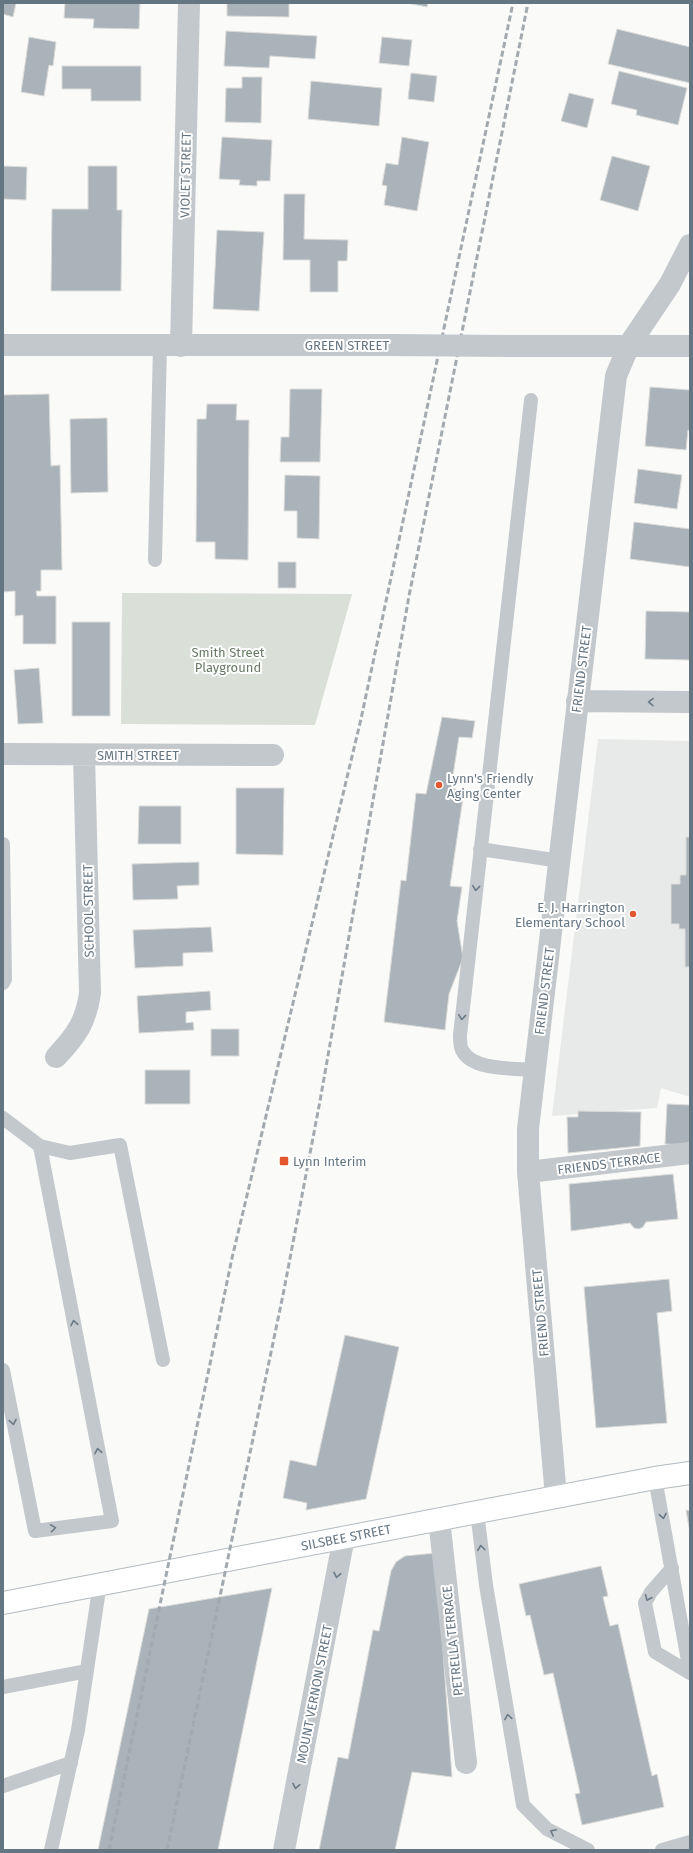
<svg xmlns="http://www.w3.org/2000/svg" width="693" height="1853" viewBox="0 0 693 1853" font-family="'Fira Sans',sans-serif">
<rect width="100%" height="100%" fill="#fafaf8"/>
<path fill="#e8e9e9" d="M598 739 690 741V1097L661 1088 657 1108 552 1116Z"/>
<path fill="#dadfd7" d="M122 593 352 594 315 725 121 724Z"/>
<path fill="#aab3b9" stroke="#dcdcda" d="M3 3H16L13 17 3 14Z
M65 3H140L139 29 93 28 94 19 64 18Z
M227 3H289V17L227 16Z
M407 3H428L427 7Z
M617 29 690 47V83L608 64Z
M226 31 317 36 315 59 270 56 269 68 224 66Z
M29 37 56 42 53 66 49 65 44 96 21 92Z
M382 37 412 40 409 66 379 63Z
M62 66H141V101H91V89H62Z
M619 71 687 88 678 125 636 115 637 110 611 104Z
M411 73 437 76 434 102 408 99Z
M242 77H262L261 123 225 122 226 88H242Z
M311 81 382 88 379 126 308 119Z
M569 93 594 99 587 128 561 121Z
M222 137 272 140 270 181H257V186L239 185 240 180 219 179Z
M402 137 429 142 417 211 384 205 387 186 382 185 386 163 398 165Z
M612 156 650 166 638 211 600 200Z
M3 166 27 167 26 200 3 199Z
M88 166H117V210H122L121 291H51L52 209H88Z
M284 194H305L304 239 348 240 347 261H338V292H310V260H283Z
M217 230 264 232 259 311 213 309Z
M650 387 690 390V431L688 430 686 450 645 446Z
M290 389H322L320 462H280L281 437H289Z
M49 394 51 466 60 465 62 570H41V591H36L37 596H56V644H23V615L15 616V591L3 592V395Z
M207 404H237L236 420H249L248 560 215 559V542H196L197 419H206Z
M107 418 108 492 71 493 70 419Z
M638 469 682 475 677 509 634 503Z
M285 475 320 476 319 539 297 538V511H284Z
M634 522 690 529V567L630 559Z
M278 562H296V588H278Z
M646 611 690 612V660L645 659Z
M72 622H110V716H72Z
M39 668 43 723 18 724 14 670Z
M442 717 475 721 472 738 459 737 451 788 464 791 450 886 462 887 457 921 463 958 449 994 445 1030 384 1022 401 880 406 881 416 793 426 794Z
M236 788H284L283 855 236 854Z
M139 806H181V844H138Z
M686 837H690V967H685V929H679V924H671V884H680V875H686Z
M199 862V885L177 886 178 899 133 900 132 864Z
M211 927 213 952 183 953V966L135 968 133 930Z
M210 991 211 1010 186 1012V1023L193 1022 194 1030 139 1033 137 996Z
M211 1029H239V1056H211Z
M145 1070H190V1104H145Z
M667 1104 690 1105V1145L665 1144Z
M578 1111 641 1112 640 1146 568 1153 567 1117H578Z
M673 1174 678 1219 646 1222 643 1227 639 1229 634 1228 630 1223 571 1231 569 1184Z
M669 1279 672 1311 657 1313 667 1423 596 1428 584 1287Z
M345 1335 399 1347 366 1499 306 1510 307 1503 283 1498 290 1460 316 1466Z
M686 1510 690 1511V1533Z
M436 1553 452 1777 412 1772 395 1850H319L338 1757 348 1759 373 1630 379 1631 391 1571 396 1562 405 1556Z
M601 1566 608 1596 603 1597 610 1626 618 1624 652 1776 657 1774 664 1807 582 1825 575 1794 580 1793 553 1673 544 1675 530 1615 526 1616 519 1584Z
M272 1588 218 1850H98L149 1609Z"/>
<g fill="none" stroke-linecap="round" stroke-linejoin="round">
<g stroke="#b3babf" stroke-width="24">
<path id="secondary" d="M3 1603 655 1478 690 1473"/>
</g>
<path stroke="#c3c8cc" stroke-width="14" d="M531 400 460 1035C460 1039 460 1046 462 1050 472 1071 515 1068 535 1070
M155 560 160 346
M3 844 5 979 3 983
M480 849 560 861
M3 1118 40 1146 112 1521 35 1531 3 1370
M40 1146 70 1153 120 1145 163 1360
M655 1478 690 1672
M477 1512 486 1585 523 1805 547 1829 588 1850
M672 1568 651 1592 645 1603 655 1652 690 1673
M3 1687 87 1671
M3 1786 71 1763
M51 1850 78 1730 100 1583
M662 1850 690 1842"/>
<path stroke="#c3c8cc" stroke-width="22" d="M3 345H389
M181 346 189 3
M510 346H690
M577 701 690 702
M3 754 273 755
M56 1057C76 1036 86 1022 90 993L84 755
M528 1172 690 1153
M556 1497 528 1172V1129L616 376 629 345 670 284 690 245
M439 1519 466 1763
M284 1850 344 1537"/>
<use href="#secondary" stroke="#fff" stroke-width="22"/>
<path stroke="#a2aab0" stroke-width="3" stroke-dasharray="6 3" stroke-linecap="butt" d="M109 1850 232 1258 361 719 513 3
M167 1850 283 1295 320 1101 409 596 528 3"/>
<path stroke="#c3c8cc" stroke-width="22" d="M389 345 510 346"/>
</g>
<defs><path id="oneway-chevron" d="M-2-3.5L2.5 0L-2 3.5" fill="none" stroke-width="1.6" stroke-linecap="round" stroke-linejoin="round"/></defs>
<g stroke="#6a7a87">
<use href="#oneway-chevron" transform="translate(651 702) rotate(-179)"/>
<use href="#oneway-chevron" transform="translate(476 888) rotate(96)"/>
<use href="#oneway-chevron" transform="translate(462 1017) rotate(96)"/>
<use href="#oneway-chevron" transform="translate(74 1323) rotate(-101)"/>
<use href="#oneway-chevron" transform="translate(13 1422) rotate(79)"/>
<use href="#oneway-chevron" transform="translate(98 1451) rotate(-101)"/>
<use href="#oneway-chevron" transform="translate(663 1516) rotate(79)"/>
<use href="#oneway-chevron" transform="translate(53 1528) rotate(-8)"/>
<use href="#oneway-chevron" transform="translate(481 1548) rotate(-97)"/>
<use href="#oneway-chevron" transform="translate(337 1575) rotate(101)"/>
<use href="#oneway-chevron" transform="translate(648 1598) rotate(113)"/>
<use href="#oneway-chevron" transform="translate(508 1717) rotate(-99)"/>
<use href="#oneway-chevron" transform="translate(296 1786) rotate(101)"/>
<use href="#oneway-chevron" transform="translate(553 1832) rotate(-153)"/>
</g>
<g fill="#e4572e" stroke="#fff" stroke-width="1.5">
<circle cx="439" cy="785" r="4"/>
<circle cx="633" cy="914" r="4"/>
<rect x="279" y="1156" width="10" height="10" rx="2"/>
</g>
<g text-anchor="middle" stroke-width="4" stroke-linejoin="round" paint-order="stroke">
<g font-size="13" fill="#657683" stroke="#fff">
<text transform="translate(185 175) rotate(-89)" y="5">VIOLET STREET</text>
<text x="347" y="350">GREEN STREET</text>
<text transform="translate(581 669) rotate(-83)" y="5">FRIEND STREET</text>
<text x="138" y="760">SMITH STREET</text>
<text transform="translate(88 911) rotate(-91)" y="5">SCHOOL STREET</text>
<text transform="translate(544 991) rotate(-83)" y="5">FRIEND STREET</text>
<text transform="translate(609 1163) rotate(-7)" y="5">FRIENDS TERRACE</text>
<text transform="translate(540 1313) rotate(-95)" y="5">FRIEND STREET</text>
<text transform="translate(346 1537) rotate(-11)" y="5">SILSBEE STREET</text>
<text transform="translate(452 1641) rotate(-96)" y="5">PETRELLA TERRACE</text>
<text transform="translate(314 1694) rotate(-79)" y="5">MOUNT VERNON STREET</text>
</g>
<g font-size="13" fill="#687a64" stroke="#fff">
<text x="228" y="657">Smith Street<tspan x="228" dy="15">Playground</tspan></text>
</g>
<g font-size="13" fill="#657683" stroke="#fff" text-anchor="start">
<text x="447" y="783">Lynn's Friendly<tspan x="447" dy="15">Aging Center</tspan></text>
<text x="625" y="912" text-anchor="end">E. J. Harrington<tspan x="625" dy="15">Elementary School</tspan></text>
<text x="293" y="1166">Lynn Interim</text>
</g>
</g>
<rect width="693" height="1853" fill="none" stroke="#657683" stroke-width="8"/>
</svg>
